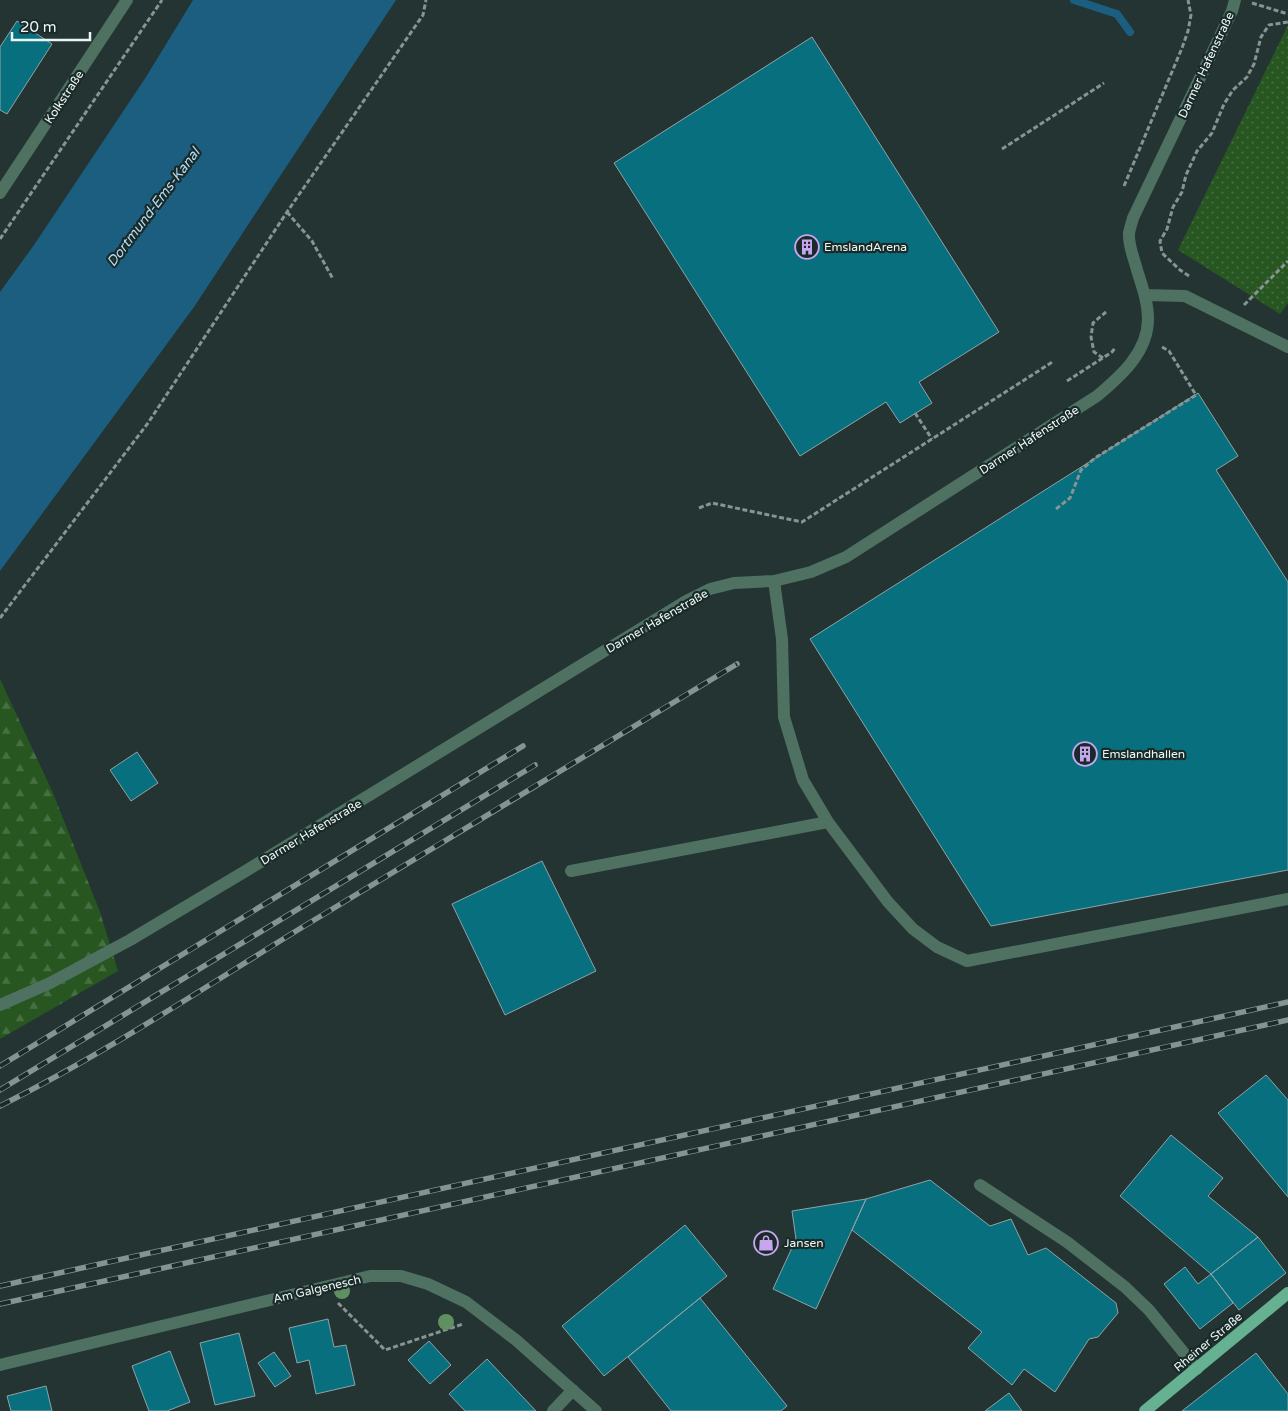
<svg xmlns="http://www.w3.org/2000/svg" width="1288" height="1411" viewBox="0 0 1288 1411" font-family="'Varela Round',sans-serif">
<defs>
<pattern id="grass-dots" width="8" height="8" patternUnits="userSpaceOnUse" patternTransform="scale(1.25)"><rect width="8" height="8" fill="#275621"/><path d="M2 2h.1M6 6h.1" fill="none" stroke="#466f42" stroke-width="1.8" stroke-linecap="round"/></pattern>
<pattern id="forest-firs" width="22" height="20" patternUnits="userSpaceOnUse" patternTransform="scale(1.25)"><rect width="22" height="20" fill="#275621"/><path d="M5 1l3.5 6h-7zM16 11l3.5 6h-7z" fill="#466f42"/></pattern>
</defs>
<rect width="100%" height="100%" fill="#233432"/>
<path fill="url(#grass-dots)" d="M1288 25V303L1280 314 1178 250Z"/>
<path fill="url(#forest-firs)" d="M0 679 53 793 100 912 118 971 0 1039Z"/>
<path fill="#1b5e7f" d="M193 0H396L194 307 0 571V292L34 245 146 77Z"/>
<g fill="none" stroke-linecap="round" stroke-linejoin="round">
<path stroke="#1b5e7f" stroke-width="8" d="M1074 0 1117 14 1130 32"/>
</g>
<path fill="#086f7e" stroke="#8fa3a7" d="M17 21 52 44 7 114 0 110V47Z
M812 37 999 332 919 382 932 403 900 423 886 402 800 456 614 163Z
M1198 393 1238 456 1216 470 1288 582V870L991 926 810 639Z
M137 752 158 783 131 801 110 770Z
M542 861 596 971 505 1015 452 904Z
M1266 1075 1288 1100V1197L1218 1113Z
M1171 1135 1223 1178 1208 1196 1258 1237 1211 1274 1120 1196Z
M930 1180 990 1226 1011 1219 1028 1255 1046 1248 1116 1303 1118 1313 1098 1337 1089 1339 1055 1392 1024 1369 1012 1385 968 1348 982 1332 852 1230 866 1199Z
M866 1199 816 1309 773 1289 796 1239 792 1211Z
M685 1225 727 1276 604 1376 562 1326Z
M1258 1237 1286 1273 1239 1310 1211 1274Z
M1185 1267 1198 1284 1211 1274 1233 1303 1200 1329 1164 1284Z
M700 1298 787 1406 781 1411H671L628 1357Z
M328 1319 334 1347 346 1345 355 1385 316 1394 309 1360 297 1363 289 1328Z
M239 1333 255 1396 215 1405 200 1343Z
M429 1341 451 1365 430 1384 408 1360Z
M170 1351 190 1402 167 1411H149L132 1366Z
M274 1352 291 1376 275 1387 258 1363Z
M1256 1353 1288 1394V1411H1182Z
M487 1359 536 1411H465L449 1394Z
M46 1386 52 1411H11L7 1396Z
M1009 1393 1022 1411H985Z"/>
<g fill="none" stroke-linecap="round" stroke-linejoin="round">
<path stroke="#869492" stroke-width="3" stroke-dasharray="5 2.5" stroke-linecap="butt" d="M1252 3 1288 14
M1002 149 1104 83
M1124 186 1182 48 1188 31 1191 15 1188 0
M287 212 312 241 333 279
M0 239 162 0
M1189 276 1180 270 1162 253 1160 241 1167 229 1173 207 1182 192 1186 175 1197 151 1212 133 1224 104 1233 90 1247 77 1254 64 1261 37 1269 25 1288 22
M1244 305 1288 261
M1103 358 1094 352 1091 337 1093 323 1106 312
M1067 381 1112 352 1115 348
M915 413 932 439
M699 508 712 503 802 522 1054 361
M1056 509 1070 498 1081 470 1095 458 1196 395 1169 351 1162 347
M0 618 148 423 287 212 423 15 426 0
M338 1303 385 1350 463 1324"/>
<path stroke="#4e7161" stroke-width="12" d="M0 193 127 0
M1145 295 1185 296 1288 347
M774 581 782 639 784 717 803 780 828 822 888 902 913 929 937 947 967 961 1288 899
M571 871 828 822
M0 1005 50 983 130 940 244 872 686 601 710 589 734 583 774 581 811 572 846 557 1097 396C1121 376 1148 352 1148 319 1148 302 1142 286 1137 270 1134 258 1128 245 1129 233 1130 228 1132 222 1133 218L1232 11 1235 0
M980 1185 1067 1242 1125 1287 1149 1310 1197 1369
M0 1365 370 1276H401L428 1284 466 1302 516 1340 596 1411
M553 1411 573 1390"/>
<path stroke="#66b191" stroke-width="12" d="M1145 1411 1288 1293"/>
<g stroke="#859492" stroke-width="5.5">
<path id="rail" d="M0 1066 523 746
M0 1090 535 765
M0 1106C104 1054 202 989 301 928 446 840 591 752 737 664
M0 1286 1288 1002
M0 1304 1288 1020"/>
</g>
<use href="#rail" stroke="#192a28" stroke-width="4" stroke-dasharray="11" stroke-linecap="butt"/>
</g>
<g fill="#609061">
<circle cx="342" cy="1291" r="8"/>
<circle cx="446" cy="1322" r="8"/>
</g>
<defs>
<g id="building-ring" transform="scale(1.25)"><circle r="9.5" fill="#192a28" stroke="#c7a6ef" stroke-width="1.5"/><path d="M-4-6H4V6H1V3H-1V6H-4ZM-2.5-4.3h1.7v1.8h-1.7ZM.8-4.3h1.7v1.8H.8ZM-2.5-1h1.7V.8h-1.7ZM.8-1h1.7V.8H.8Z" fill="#c7a6ef"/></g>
<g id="shop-ring" transform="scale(1.25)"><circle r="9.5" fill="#192a28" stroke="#c7a6ef" stroke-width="1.5"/><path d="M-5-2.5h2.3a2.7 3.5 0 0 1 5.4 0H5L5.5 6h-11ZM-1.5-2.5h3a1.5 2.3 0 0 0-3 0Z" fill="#c7a6ef"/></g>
</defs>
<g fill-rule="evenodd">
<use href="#building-ring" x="807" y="247"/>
<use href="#building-ring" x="1085" y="754"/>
<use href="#shop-ring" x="766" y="1243"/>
</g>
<g text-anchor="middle" stroke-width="4.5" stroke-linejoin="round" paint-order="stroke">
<g font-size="12" fill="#ecf7f5" stroke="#192a28">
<text transform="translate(1206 65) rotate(-65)" y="4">Darmer Hafenstraße</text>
<text transform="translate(64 97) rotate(-57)" y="4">Kolkstraße</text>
<text transform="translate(1029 440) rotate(-33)" y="4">Darmer Hafenstraße</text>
<text transform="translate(657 621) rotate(-30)" y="4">Darmer Hafenstraße</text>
<text transform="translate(311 832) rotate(-31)" y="4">Darmer Hafenstraße</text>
<text transform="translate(317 1289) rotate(-13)" y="4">Am Galgenesch</text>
<text transform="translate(1208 1342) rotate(-40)" y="4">Rheiner Straße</text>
</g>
<g font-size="12" fill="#ecf7f5" stroke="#192a28" text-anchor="start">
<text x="824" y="251">EmslandArena</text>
<text x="1102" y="758">Emslandhallen</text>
<text x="784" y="1247">Jansen</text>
</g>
<g font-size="14" font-style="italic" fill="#b3dcf4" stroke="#192a28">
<text transform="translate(153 207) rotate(-53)" y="5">Dortmund-Ems-Kanal</text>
</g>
</g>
<path d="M12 32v8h78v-8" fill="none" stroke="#ecf7f5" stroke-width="2.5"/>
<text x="20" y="32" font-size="15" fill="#ecf7f5" stroke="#192a28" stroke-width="4" paint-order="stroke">20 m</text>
</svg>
